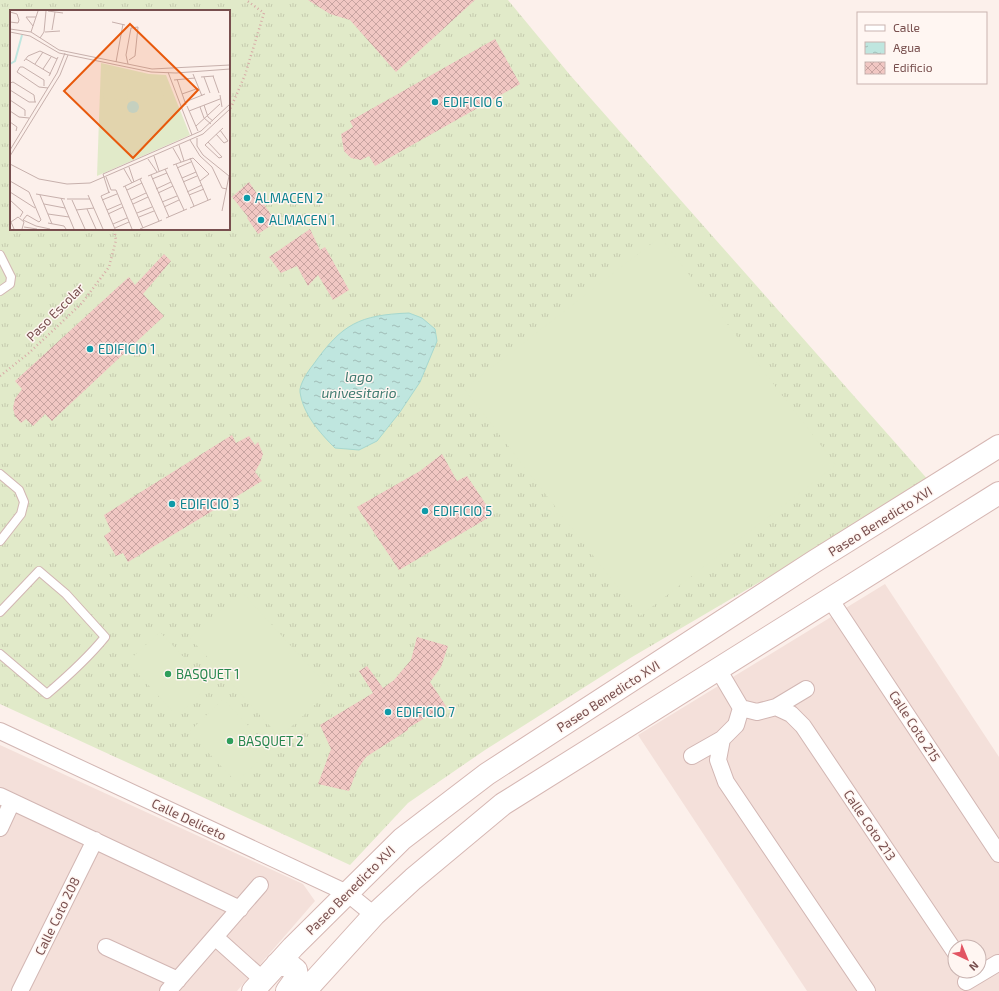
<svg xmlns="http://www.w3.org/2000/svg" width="999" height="991" viewBox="0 0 999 991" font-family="'Exo 2',sans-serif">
<defs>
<pattern id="grass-tufts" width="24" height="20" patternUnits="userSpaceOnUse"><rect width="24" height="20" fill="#e1eac9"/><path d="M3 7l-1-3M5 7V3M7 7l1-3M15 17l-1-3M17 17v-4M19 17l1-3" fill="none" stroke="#c5caae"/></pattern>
<pattern id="water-ripples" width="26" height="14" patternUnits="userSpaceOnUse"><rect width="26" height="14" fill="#bfe6df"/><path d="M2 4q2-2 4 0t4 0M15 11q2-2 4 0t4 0" fill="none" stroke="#a0bdb7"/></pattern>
<pattern id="building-cross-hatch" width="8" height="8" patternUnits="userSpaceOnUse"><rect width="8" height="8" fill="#f1c7c3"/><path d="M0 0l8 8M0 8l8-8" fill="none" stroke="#c8a4a1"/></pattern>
</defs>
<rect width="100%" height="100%" fill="#fcf0eb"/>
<path fill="#f4e0da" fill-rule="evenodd" d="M885 584 999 757V991H807L638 735ZM955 947H979V971H955Z
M0 745 303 884 315 901 237 991H0Z"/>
<path fill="url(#grass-tufts)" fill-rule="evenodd" d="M0 0H508L570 75 930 482 632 657 485 750 408 803 350 865 0 704ZM11 11H229V229H11Z"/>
<path fill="#e1eac9" d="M660 237 836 465 640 616 464 389Z
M242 592 331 690 280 737 190 638Z
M160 632 210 685 177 716 127 662Z
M223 699 271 750 236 782 189 732Z"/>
<path fill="url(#water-ripples)" stroke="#a6d8cf" d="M409 313 422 318 435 329 437 341 420 382 400 412 377 441 359 450 335 448C320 433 303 414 300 392 299 385 308 371 313 365 342 324 359 315 409 313Z"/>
<path fill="url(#building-cross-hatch)" d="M308 0H475L396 72 350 20 330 14Z
M495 39 520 84 375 166 369 156 361 160 351 158 344 151 341 134 353 127 350 121Z
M249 182 276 222 258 234 247 218 248 217 232 197Z
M310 229 320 250 325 247 349 290 333 300 318 275 308 286 297 266 281 273 269 257Z
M164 254 171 261 143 294 164 316 52 421 45 414 33 426 26 419 21 423 15 416 13 408 15 399 22 389 15 381 119 286 129 277 135 285Z
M232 435 236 443 249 436 255 445 258 442 263 454 260 463 255 472 262 481 128 562 123 553 116 556 104 536 111 531 104 515Z
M442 454 457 481 467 476 493 515 399 570 357 507 420 471Z
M417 637 448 646 441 667 430 682 446 706 408 728V730L366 757 357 770 349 791 318 784 331 749 320 725 373 693 359 671 367 666 383 688 394 680 411 660Z"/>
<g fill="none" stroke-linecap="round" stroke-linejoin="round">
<g stroke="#d2b6b3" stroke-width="10">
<path id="lane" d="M0 255 11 277 10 284 0 291
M0 474 19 490 24 502 21 514 0 541
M0 612 39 571 66 594 105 637C88 658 68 676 47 694L0 654"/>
</g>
<g stroke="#d2b6b3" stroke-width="18">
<path id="street" d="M830 599 999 854
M718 669 741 708 757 712 776 707 791 714 803 726 955 952
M776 707 806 689
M741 708 736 725 722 739 718 760 726 782 867 991
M0 731 347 893 374 915
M692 756 722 739
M0 796 240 909
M0 828 12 802
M215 937 263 980
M106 947 178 980
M966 982 998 963
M20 991 95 840
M168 991 260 885"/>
</g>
<g stroke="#d6b7b3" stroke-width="24">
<path id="secondary" d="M277 964 291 966 296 970 297 977 287 991
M253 991 293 947 402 839 487 774 815 561 999 446
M305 991 374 915 413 879 503 804 999 493"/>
</g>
<path stroke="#d7a9a6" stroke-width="2.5" stroke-dasharray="1 3" stroke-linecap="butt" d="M229 112 245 75 264 13 246 0
M0 376 29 353 82 303 109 267 116 240 114 229"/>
<use href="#lane" stroke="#fff" stroke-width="8"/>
<use href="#street" stroke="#fff" stroke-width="16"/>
<use href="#secondary" stroke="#fff" stroke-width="22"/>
</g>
<g fill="#0f9aa8" stroke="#fff6f2" stroke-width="1.5">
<circle cx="435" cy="102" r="4"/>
<circle cx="247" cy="198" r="4"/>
<circle cx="261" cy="220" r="4"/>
<circle cx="90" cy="349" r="4"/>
<circle cx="172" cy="504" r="4"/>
<circle cx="425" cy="511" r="4"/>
<circle cx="388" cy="712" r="4"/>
</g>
<g fill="#2e9e5b" stroke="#fff6f2" stroke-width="1.5">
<circle cx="168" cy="674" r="4"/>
<circle cx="230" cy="741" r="4"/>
</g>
<g text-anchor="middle" stroke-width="3" stroke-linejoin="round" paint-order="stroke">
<g font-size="13" fill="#0d838f" stroke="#fff6f2" text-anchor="start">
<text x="443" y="107">EDIFICIO 6</text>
<text x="255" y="203">ALMACEN 2</text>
<text x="269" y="225">ALMACEN 1</text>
<text x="98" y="354">EDIFICIO 1</text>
<text x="180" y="509">EDIFICIO 3</text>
<text x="433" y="516">EDIFICIO 5</text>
<text x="396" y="717">EDIFICIO 7</text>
</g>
<g font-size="13" fill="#784f4e" stroke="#fff6f2">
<text transform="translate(55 312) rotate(-45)" y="5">Paso Escolar</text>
<text transform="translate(880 521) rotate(-32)" y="5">Paseo Benedicto XVI</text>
<text transform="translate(608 696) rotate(-33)" y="5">Paseo Benedicto XVI</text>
<text transform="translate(915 726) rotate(57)" y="5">Calle Coto 215</text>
<text transform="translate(189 819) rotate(25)" y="5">Calle Deliceto</text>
<text transform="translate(870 825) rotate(56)" y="5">Calle Coto 213</text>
<text transform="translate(350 890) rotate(-45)" y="5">Paseo Benedicto XVI</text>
<text transform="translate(57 916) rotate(-64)" y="5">Calle Coto 208</text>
</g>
<g font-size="13" fill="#27864d" stroke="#fff6f2" text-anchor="start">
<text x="176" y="679">BASQUET 1</text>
<text x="238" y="746">BASQUET 2</text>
</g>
<g font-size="14" font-style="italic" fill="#417c72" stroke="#fff6f2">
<text x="359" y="382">lago<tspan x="359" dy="16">univesitario</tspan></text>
</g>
</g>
<g transform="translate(10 10)">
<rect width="220" height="220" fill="#fcf0eb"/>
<path d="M91 53 139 64 156 65 180 125 87 166Z" fill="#e1eac9"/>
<path d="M96 60 120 63 117 90 93 88ZM144 85a5 5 0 1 1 10 0a5 5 0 1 1-10 0Z" fill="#e1eac9"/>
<path d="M117 97a6 6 0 1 1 12 0a6 6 0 1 1-12 0Z" fill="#bfe6df"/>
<path fill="none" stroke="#bfe6df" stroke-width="2" d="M0 54 5 51 12 25"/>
<path fill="none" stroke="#c7b0ac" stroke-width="1" d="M38 1 53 3M0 2 7 4 9 10 8 13 0 12M102 12 115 15M23 16 16 7H26M0 19 21 22 49 40 142 59 220 55M42 20 45 2M0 22 20 26 49 43 141 62 166 63 220 59M21 22 28 1M35 22 50 21M30 28 34 22 36 1M16 49 41 64M14 51 18 46 30 41 47 49M106 52 113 14M25 54 33 42M118 54 116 45 121 18 128 17 125 46 119 50M33 59 41 47M158 62 182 125M183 64 192 86M39 66 48 47M203 66 209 83M191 67 204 66M194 67 200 83M167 69 176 95M164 70 185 68M0 73 3 72 24 85 25 92M34 76V70L13 57H10L7 62 29 77 38 78M0 80 19 92H26M172 84 189 78M210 85 212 97M0 90 15 100V106M175 92 195 84M194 95 198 107 203 111M177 96 188 121M190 97 194 108 201 114M0 101 9 107 19 108M179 101 210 89M0 112 7 117 6 121M186 116 210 94M206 124 214 133 218 131 210 120M187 128V136L193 145 219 166 212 201M180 130 190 146 202 157 212 178 217 179M198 132 212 147M169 135 174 151M163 138 171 152M0 140 47 63 55 43M0 146 50 65 58 45M144 146 149 161M212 147 209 148 195 135 213 118M180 148 198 190M138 149 147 162M0 154 29 169 57 174 80 173 193 124 220 99M166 154 184 196M163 155 183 148 199 164 190 171M119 157 124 172M167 158 181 152M114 159 122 173M155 159 174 200M141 165 159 207M138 166 158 158M96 167 101 180H106L122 219M172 168 186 162M130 169 149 211M142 169 157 163M0 171 19 182 31 210 29 212 17 205 13 210 26 216 40 219M173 172 187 166M115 176 133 218M113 177 132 168M146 179 161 172M117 180 132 173M0 182 25 198M100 182 91 186 105 219M177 182 192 175M99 183 93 164 191 121 220 94M148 183 163 176M26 184 55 189M30 185 42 214M78 185 93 219M179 185 194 179M51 188 64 219M57 189H80M0 190 13 202 10 207M62 190 75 219M92 190 107 184M121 190 136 183M152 192 167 186M34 194 55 198M123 194 138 187M154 197 169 190M180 198 201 189M77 199 86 219M66 200 84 198M97 200 111 194M127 203 142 197M38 204 59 207M98 204 113 197M129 207 144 201M156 208 177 199M38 213 54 216 56 219M103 214 117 208M14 217 27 219M105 218 119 212M4 219 1 212 8 207 14 212 12 219M130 219 152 210"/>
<path fill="#e8590c" fill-opacity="0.15" stroke="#e8590c" stroke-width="2" d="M120 14 188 80 123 148 54 81Z"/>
<rect width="220" height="220" fill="none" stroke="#784f4e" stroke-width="2"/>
</g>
<rect x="857" y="12" width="130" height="72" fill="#fff6f2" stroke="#c9b3b0"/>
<rect x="865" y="25" width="20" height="6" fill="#ffffff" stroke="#c9b3b0"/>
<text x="893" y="32" font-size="12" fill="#784f4e">Calle</text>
<rect x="865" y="42" width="20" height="12" fill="url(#water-ripples)" stroke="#c9b3b0"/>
<text x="893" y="52" font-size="12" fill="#784f4e">Agua</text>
<rect x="865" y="62" width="20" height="12" fill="url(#building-cross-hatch)" stroke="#c9b3b0"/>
<text x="893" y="72" font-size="12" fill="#784f4e">Edificio</text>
<g transform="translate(967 959) rotate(136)"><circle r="19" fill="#fff6f2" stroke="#c9b3b0"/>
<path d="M0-3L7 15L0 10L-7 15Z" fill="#e25563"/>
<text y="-6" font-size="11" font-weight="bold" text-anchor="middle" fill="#784f4e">N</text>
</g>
</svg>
